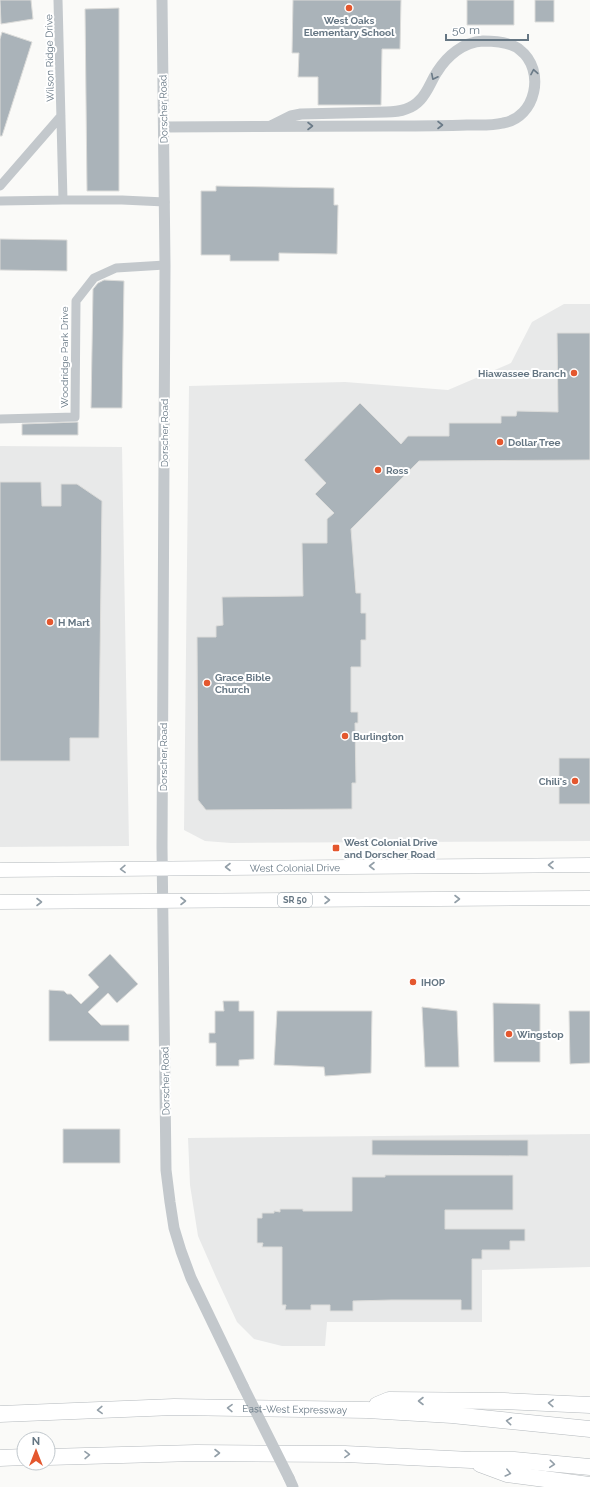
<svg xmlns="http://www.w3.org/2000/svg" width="590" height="1487" viewBox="0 0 590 1487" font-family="Raleway,sans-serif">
<rect width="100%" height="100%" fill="#fafaf8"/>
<path fill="#e8e9e9" d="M564 304H590V841L231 843 205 841 184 830 189 386 345 382 448 390 511 363 532 322Z
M0 446 122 447 129 846 0 847Z
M590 1134V1267L482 1270V1322H327L325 1346H282L254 1339 237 1322 216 1277 198 1236 190 1185 188 1138Z"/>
<path fill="#aab3b9" stroke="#dcdcda" d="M0 0H31L33 19 1 24Z
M293 0H401L400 49H382L381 105H318V77H298L299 53H292Z
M467 0H514V25H467Z
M535 0H554V22H535Z
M119 8V191H87L85 9Z
M2 32 32 42 2 136H0V39Z
M216 186 334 188V205H338L337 254 279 253V261H230V255H201V191H216Z
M0 239 67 240V271L0 270Z
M104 280 124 281 122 408H91L93 289 98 283Z
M557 333H590V460L419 461 351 529 356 593H361V613H366V640H361V667H351V712H358V723H355L356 783H352V809L206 810 198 800 197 637H216V626L223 625 222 597 303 596 302 543H327V519L334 513 315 494 326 483 304 460 360 403 401 444 408 436H449V423H501V416H516L517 411 558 412Z
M78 422V435H22V424Z
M0 482H41L42 506H61V484H77L102 501 99 738H70V761H0Z
M559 758H590V804H559Z
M110 954 138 984 117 1003 108 993 88 1012 101 1025H129V1041H49V990L64 991 67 994H71L81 1004 99 987 88 975Z
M223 1001H239V1011H254V1059L239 1060V1066H216V1043H209V1033H215V1011H224Z
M493 1003 540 1004V1062H494Z
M422 1007 457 1011 459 1067H425Z
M277 1011H372L371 1073 325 1076 324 1067 274 1065Z
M569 1011H590V1063L570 1064Z
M63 1129H120V1163H63Z
M372 1140H528V1156L372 1155Z
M385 1175H513V1210H445V1229H525V1241H510V1250H482V1259H472V1310H461V1300H391L353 1301V1311H330V1305H311V1310H285L286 1305H282V1247H262L263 1243H257V1218H262V1213H274V1211L280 1212V1209H303V1211H352V1177H385Z"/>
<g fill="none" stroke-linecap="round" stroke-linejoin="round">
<g stroke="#b4b9bd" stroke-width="15">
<g id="trunk">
<path id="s1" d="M0 870 590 865"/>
<path d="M0 902 590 898"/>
</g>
</g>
<g stroke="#b4b9bd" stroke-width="17">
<g id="motorway">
<path d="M377 1405 389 1400 504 1401 590 1405"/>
<path id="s2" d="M0 1414 174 1407 367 1410 452 1415 590 1429"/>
<path d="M48 1457 196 1453 345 1454 471 1460H514L590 1467"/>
<path d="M0 1458 24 1457"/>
<path d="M480 1464 507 1474 590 1485"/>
</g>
</g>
<path stroke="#c3c8cc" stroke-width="9" d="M0 186 61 116
M63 200H122L165 202
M0 201 63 200 58 0
M0 419 75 417 76 301 94 278 116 268 165 265"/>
<path stroke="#c3c8cc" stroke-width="11" d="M162 0 165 265 162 847 166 1170 170 1202 174 1228 181 1251 191 1278 243 1386
M164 127C239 126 315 126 391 126 416 126 441 126 467 125 478 125 491 126 503 123 536 118 546 70 520 50 511 42 494 41 483 41 463 42 447 56 437 72 431 81 428 92 420 100 411 110 399 112 386 112L301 114 291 116 271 126
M289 1478 293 1487"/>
<use href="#trunk" stroke="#fff" stroke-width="14"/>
<use href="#motorway" stroke="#fff" stroke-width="16"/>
<path stroke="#c3c8cc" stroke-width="11" d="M243 1386 289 1478"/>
</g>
<defs><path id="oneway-chevron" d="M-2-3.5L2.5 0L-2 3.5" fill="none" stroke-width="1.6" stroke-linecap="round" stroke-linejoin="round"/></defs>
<g stroke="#6a7a87">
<use href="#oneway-chevron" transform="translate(534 72) rotate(-100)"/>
<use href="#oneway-chevron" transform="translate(434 77) rotate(117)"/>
<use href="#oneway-chevron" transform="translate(440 125)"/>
<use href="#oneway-chevron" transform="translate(310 126)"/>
</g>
<g stroke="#939fa8">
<use href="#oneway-chevron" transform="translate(551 865) rotate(180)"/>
<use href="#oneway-chevron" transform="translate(372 866) rotate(180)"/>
<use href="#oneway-chevron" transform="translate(228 867) rotate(180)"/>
<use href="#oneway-chevron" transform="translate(123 869) rotate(179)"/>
<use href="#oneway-chevron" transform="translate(457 899)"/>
<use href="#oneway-chevron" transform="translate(327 900)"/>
<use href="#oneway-chevron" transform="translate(183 901)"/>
<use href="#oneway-chevron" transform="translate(39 902)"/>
<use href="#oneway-chevron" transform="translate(421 1401) rotate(-180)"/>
<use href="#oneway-chevron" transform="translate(551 1403) rotate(-178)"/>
<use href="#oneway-chevron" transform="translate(230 1408) rotate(-179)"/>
<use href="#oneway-chevron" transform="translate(100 1410) rotate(178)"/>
<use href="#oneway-chevron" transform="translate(509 1421) rotate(-174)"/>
<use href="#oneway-chevron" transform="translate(217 1453)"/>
<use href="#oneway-chevron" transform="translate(347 1454) rotate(2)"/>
<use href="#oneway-chevron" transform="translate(87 1455) rotate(-1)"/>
<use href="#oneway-chevron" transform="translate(552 1464) rotate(5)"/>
<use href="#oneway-chevron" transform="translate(508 1473) rotate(14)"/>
</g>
<g fill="#e4572e" stroke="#fff" stroke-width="1.5">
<circle cx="349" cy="8" r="4"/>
<circle cx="574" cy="373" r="4"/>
<circle cx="500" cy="442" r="4"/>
<circle cx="378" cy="470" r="4"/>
<circle cx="50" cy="622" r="4"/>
<circle cx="207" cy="683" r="4"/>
<circle cx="345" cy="736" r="4"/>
<circle cx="575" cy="781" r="4"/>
<rect x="332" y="844" width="8" height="8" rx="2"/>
<circle cx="413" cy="982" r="4"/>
<circle cx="509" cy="1034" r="4"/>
</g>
<g text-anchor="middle" stroke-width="4" stroke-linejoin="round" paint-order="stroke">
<rect fill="#fff" stroke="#939fa8" stroke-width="1" x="278" y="893" width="34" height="14" rx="3"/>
<g font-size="9" font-weight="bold" fill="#657683">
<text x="295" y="903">SR 50</text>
</g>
<g font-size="10" font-weight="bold" fill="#657683" stroke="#fff" text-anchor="start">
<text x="349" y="24" text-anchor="middle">West Oaks<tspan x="349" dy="12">Elementary School</tspan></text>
<text x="566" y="377" text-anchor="end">Hiawassee Branch</text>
<text x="508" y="446">Dollar Tree</text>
<text x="386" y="474">Ross</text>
<text x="58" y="626">H Mart</text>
<text x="215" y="681">Grace Bible<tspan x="215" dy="12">Church</tspan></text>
<text x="353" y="740">Burlington</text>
<text x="567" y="785" text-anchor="end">Chili's</text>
<text x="344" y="846">West Colonial Drive<tspan x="344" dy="12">and Dorscher Road</tspan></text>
<text x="421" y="986">IHOP</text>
<text x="517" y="1038">Wingstop</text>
</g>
<g font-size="10" fill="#657683" stroke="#fff">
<text transform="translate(49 58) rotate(-91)" y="4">Wilson Ridge Drive</text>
<text transform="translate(163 109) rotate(-91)" y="4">Dorscher Road</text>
<text transform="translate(64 357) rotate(-90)" y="4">Woodridge Park Drive</text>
<text transform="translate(164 433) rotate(-90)" y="4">Dorscher Road</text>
<text transform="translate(163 757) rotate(-90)" y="4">Dorscher Road</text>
<text dy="4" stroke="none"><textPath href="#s1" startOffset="295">West Colonial Drive</textPath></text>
<text transform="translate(165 1081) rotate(-91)" y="4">Dorscher Road</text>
<text dy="4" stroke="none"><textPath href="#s2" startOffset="295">East-West Expressway</textPath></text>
</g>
</g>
<g transform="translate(36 1451)"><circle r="19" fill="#ffffff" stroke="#c1c8cd"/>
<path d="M0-3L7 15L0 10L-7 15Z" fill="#e4572e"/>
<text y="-6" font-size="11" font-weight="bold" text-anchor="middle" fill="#657683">N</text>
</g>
<path d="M446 34v6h82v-6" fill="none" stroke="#657683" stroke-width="2"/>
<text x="452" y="34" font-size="12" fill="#657683" stroke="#ffffff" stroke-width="3" paint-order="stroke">50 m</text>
</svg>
